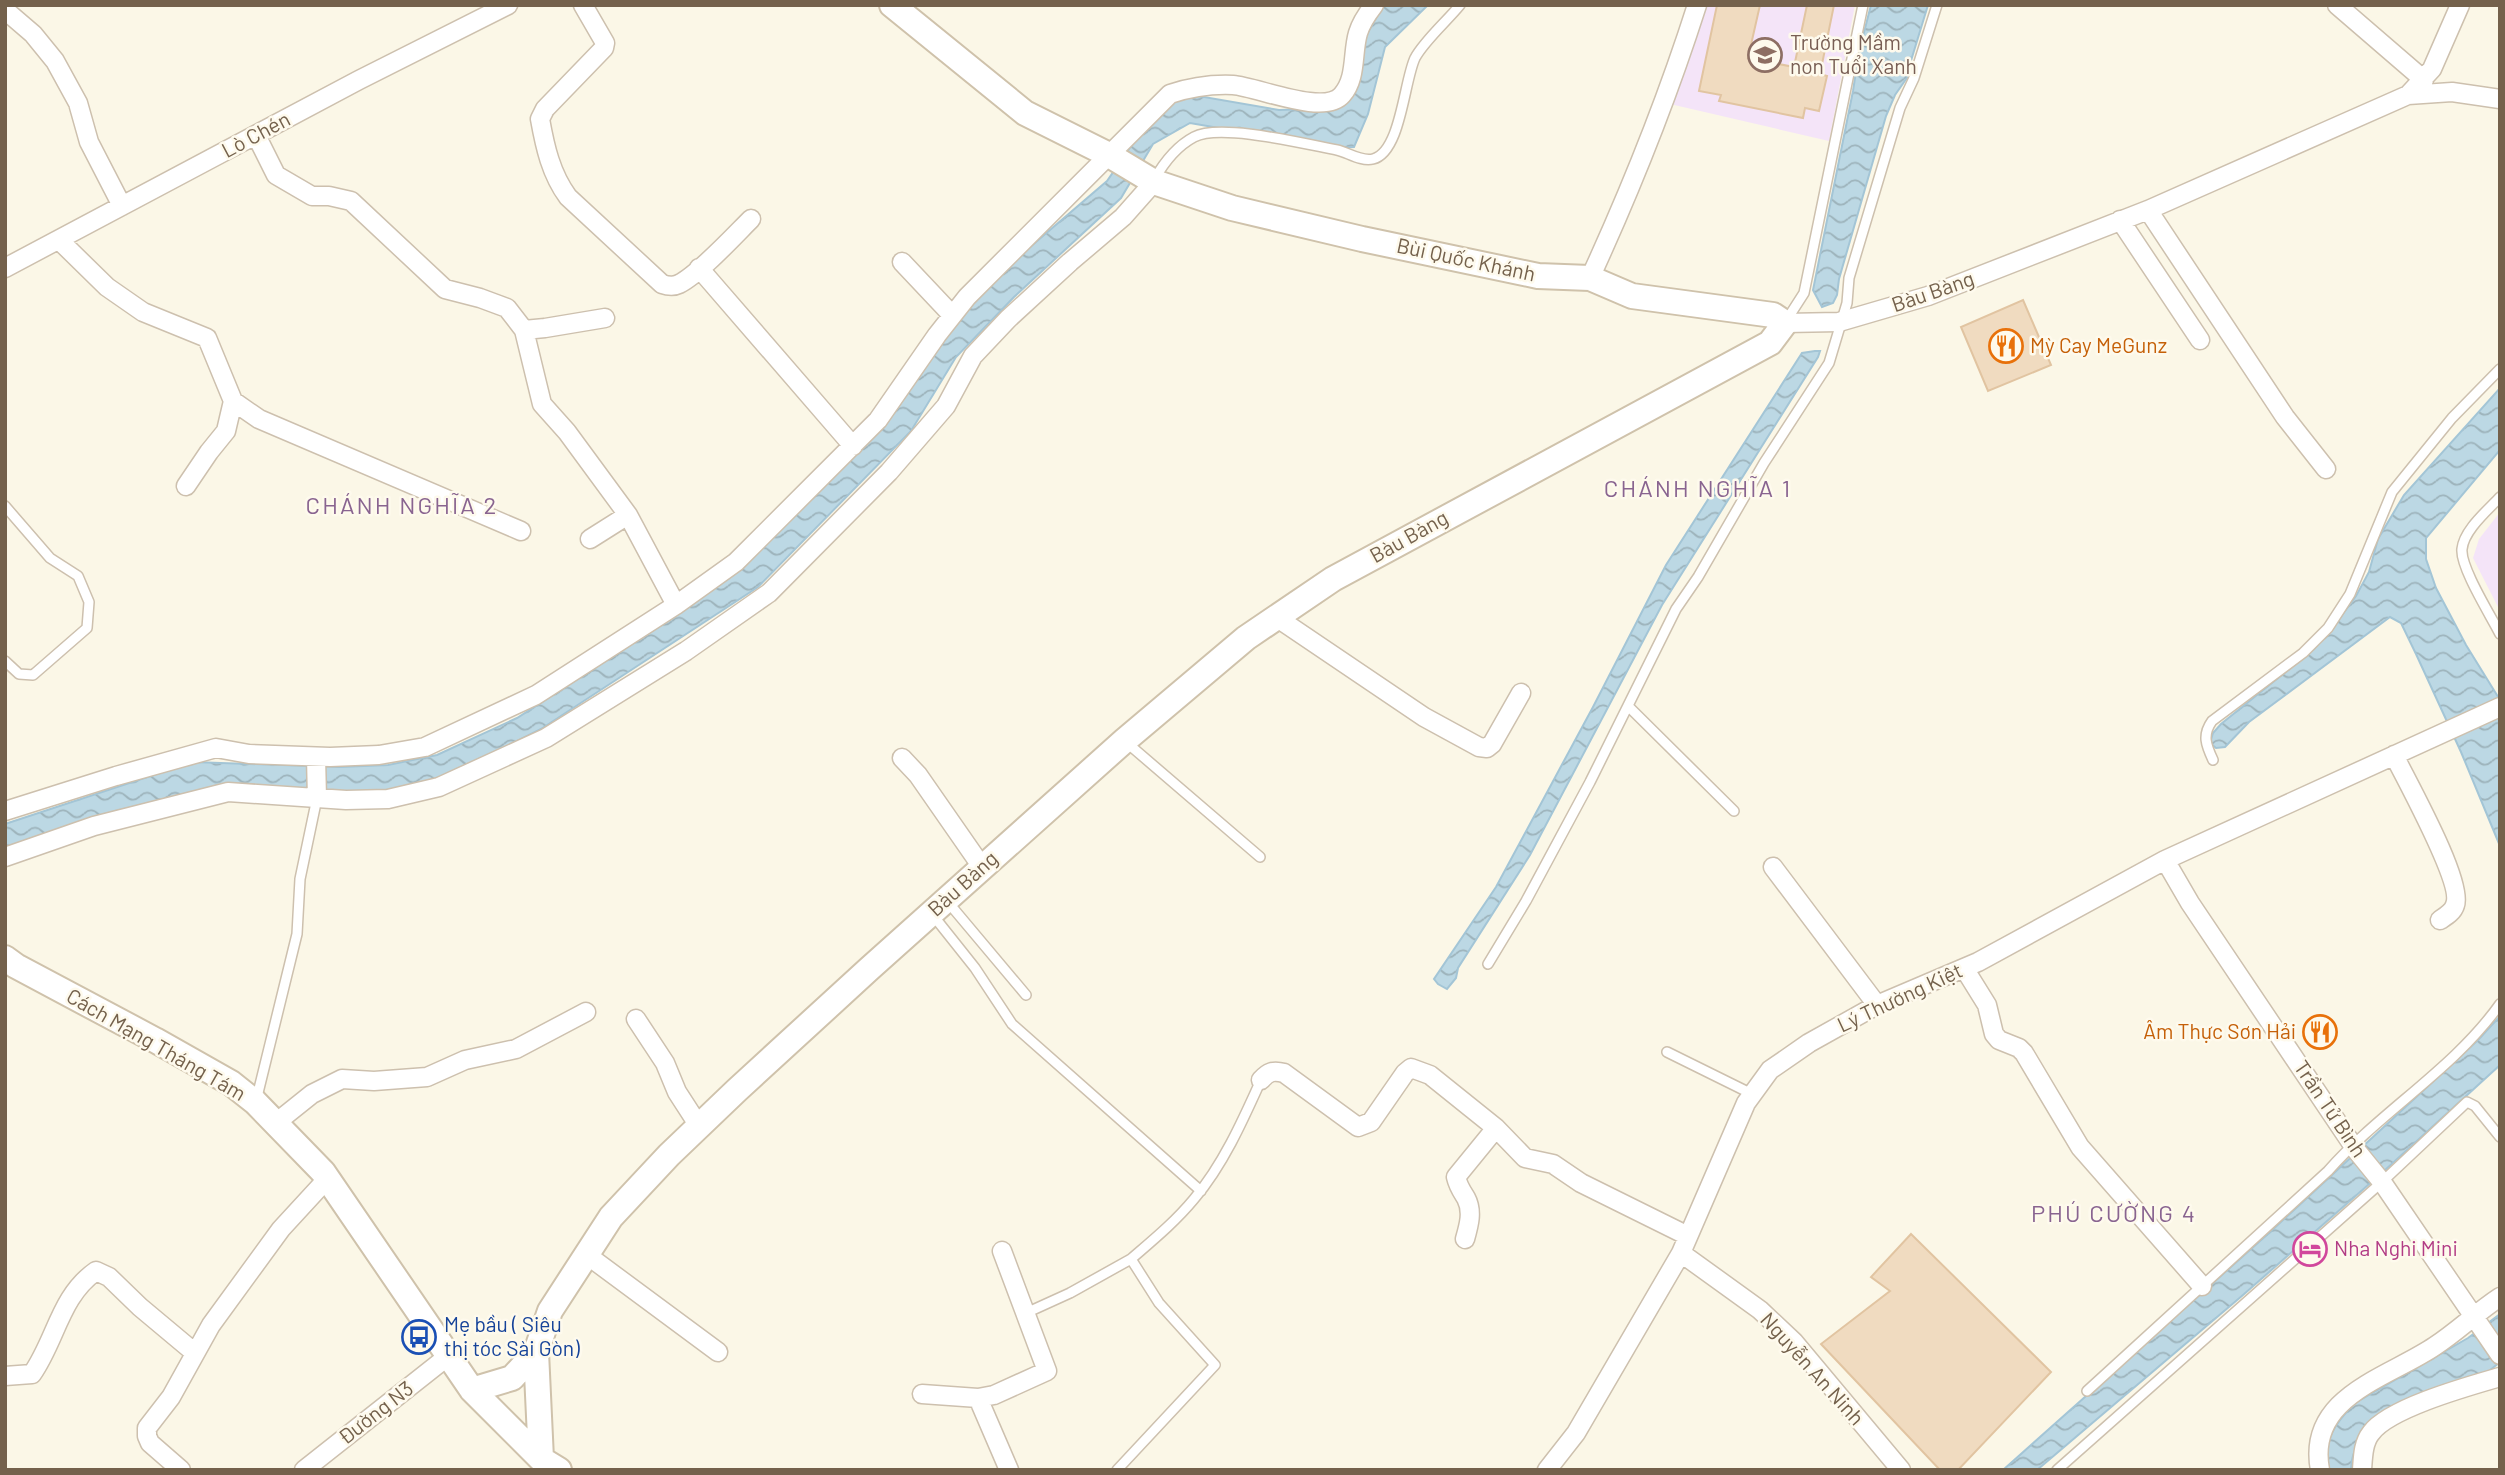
<svg xmlns="http://www.w3.org/2000/svg" width="2505" height="1475" viewBox="0 0 2505 1475" font-family="Barlow,sans-serif">
<defs>
<pattern id="water-waves" width="16" height="10" patternUnits="userSpaceOnUse" patternTransform="scale(1.75)"><rect width="16" height="10" fill="#bcd8e4"/><path d="M0 5q4-4 8 0t8 0" fill="none" stroke="#9db3bb"/></pattern>
</defs>
<rect width="100%" height="100%" fill="#fbf7e7"/>
<path fill="#f4e4f8" d="M1701 5H1855L1829 141 1670 104Z
M2500 512V611L2473 558 2479 539Z"/>
<path fill="url(#water-waves)" stroke="#a3c5d6" stroke-width="2" d="M1383 5H1428L1385 47 1368 114 1354 147 1335 148 1190 123 1153 144 1121 198 1014 297 956 357 911 431 758 587 541 729 426 787 338 796 204 789 5 854V824L193 762 339 767 388 765 437 755 517 718 669 620 750 560 966 302 1107 181 1153 114 1181 93 1279 110 1308 109 1343 102 1366 36Z
M1871 5H1928L1910 64 1909 75 1895 95 1886 116 1839 279 1837 295 1833 303 1822 307 1813 290 1853 91 1859 52Z
M1815 351H1820L1818 357 1662 605 1530 855 1458 968 1456 978 1447 989 1438 984 1434 979 1496 887 1593 707 1666 565 1802 353Z
M2500 388V450L2426 538V559L2436 588 2466 645 2500 700V846L2461 752 2416 654 2401 623 2390 617 2249 722 2225 747 2216 748 2210 743 2213 733 2221 724 2314 649 2334 626 2356 596 2369 572 2378 539 2404 495Z
M2500 1016V1065L2384 1171 2243 1295 2037 1470H2003L2269 1233 2479 1039Z
M2500 1314V1362L2489 1371C2446 1388 2350 1414 2351 1470H2327C2323 1440 2335 1423 2355 1403L2468 1338Z"/>
<path fill="#f0dbc0" stroke="#e1c4a1" stroke-width="2" d="M1717 5H1760L1748 58 1794 67 1807 5H1834L1820 74 1827 76 1819 111 1805 108 1803 118 1719 101 1721 95 1699 91Z
M2023 300 2051 365 1988 391 1961 327Z
M1911 1234 2051 1372 1958 1470H1940L1821 1344 1890 1291 1871 1277Z"/>
<g fill="none" stroke-linecap="round" stroke-linejoin="round">
<g stroke="#cdc0ae" stroke-width="12">
<path id="lane" d="M1154 180C1163 164 1177 146 1194 137 1220 123 1305 144 1337 150 1347 152 1361 162 1373 159 1401 152 1404 81 1415 58 1424 41 1447 21 1460 5
M1786 321 1804 293 1863 5
M2500 497C2487 511 2464 530 2462 549 2460 567 2491 616 2500 634
M5 506 50 558 78 576 89 602 87 628 33 675 19 674 5 661
M1628 706 1734 811
M1126 742 1260 857
M2213 760C2206 745 2202 735 2212 721L2303 653 2328 628 2350 594 2392 492 2452 418 2500 369
M947 901 1026 995
M932 914 975 968 1012 1024 1201 1191
M1488 964 1526 901 1590 782 1676 609 1698 577 1764 463 1829 363 1847 303 1849 278 1900 108 1914 78 1937 5
M1667 1052 1752 1094
M256 1101 297 934 300 879 317 798
M1026 1313 1070 1293 1131 1259
M2087 1391 2328 1171C2381 1111 2454 1069 2500 1004
M1117 1470 1215 1365 1159 1303 1131 1259C1153 1240 1175 1222 1194 1199 1223 1165 1243 1120 1261 1080
M2057 1470 2382 1182 2467 1102 2475 1106 2500 1137"/>
</g>
<g stroke="#cdc0ae" stroke-width="21">
<path id="street" d="M583 5 605 43 604 48 545 109 540 119C545 147 551 174 568 197L662 284C668 286 673 287 679 284 698 275 734 236 751 219
M2337 5 2424 80
M5 10 33 34 55 61 78 103 89 142 122 206
M2408 95 2452 92 2500 99
M256 135 276 175 312 196H329L351 201 445 289 480 298 507 308 524 330 545 328 605 318
M2148 210 2285 417 2326 469
M2120 220 2200 340
M59 240 107 287 143 312 207 338 233 401 259 419 521 531
M902 262 952 315
M5 268 359 80 508 5
M699 268 853 446
M1590 278C1631 189 1667 99 1697 5
M1785 323 1839 322 1928 296 2148 210 2408 95 2432 69 2460 5
M524 330 542 404 567 432 628 515 590 539
M186 486 209 452 226 431 233 401
M628 515 676 605
M1276 617 1424 717 1479 747 1487 748 1492 744 1521 693
M2394 755C2406 780 2464 883 2455 905 2453 912 2446 916 2440 920
M316 757 317 798
M902 758 918 775 982 867
M5 811 116 776 216 748 249 754 330 757 379 755 425 747 536 695 676 605 736 562 878 420 937 335 967 297 1170 94C1191 87 1210 84 1233 85 1258 87 1324 116 1342 95 1357 78 1352 53 1358 33 1361 23 1367 14 1374 5
M5 857 94 826 228 792 346 800 388 799 439 787 546 738 686 651 769 593 889 472 946 406 973 356 1008 319 1070 262 1123 217 1154 182
M2165 860 2190 903 2356 1150 2382 1182 2500 1355
M1773 867 1877 1005
M1964 968 1987 1005 1994 1034 1999 1040 2019 1048 2024 1053 2080 1147 2202 1286
M636 1019 665 1063 677 1092 699 1126
M1261 1080C1268 1072 1273 1070 1284 1073L1358 1127 1371 1122 1405 1073 1411 1068 1430 1075 1496 1128 1525 1158 1553 1164 1581 1183 1688 1236
M277 1122 312 1094 342 1079 374 1081 427 1077 465 1060 516 1049 586 1012
M1465 1239C1469 1225 1473 1211 1466 1198 1461 1190 1458 1186 1456 1177L1496 1128
M1681 1253 1760 1310 1794 1342 1901 1470
M587 1255 718 1352
M5 1376 32 1374C56 1340 60 1296 96 1271L109 1277 140 1307 195 1353
M922 1394 978 1398 994 1395 1047 1371 1002 1251
M978 1398 1009 1470
M181 1470 150 1443 147 1436V1428L171 1397 211 1325 281 1229 327 1179
M304 1470 447 1357
M1547 1470 1576 1433 1681 1253 1746 1103 1770 1070 1809 1043 1877 1005 1978 962 2165 860 2500 707
M2320 1470C2306 1396 2388 1378 2435 1346 2458 1331 2477 1312 2500 1297
M2362 1470C2363 1457 2363 1443 2371 1433 2389 1408 2469 1386 2500 1377"/>
</g>
<g stroke="#cfc2ab" stroke-width="28">
<path id="secondary" d="M5 958 16 966 155 1040 231 1083 255 1102 323 1172 472 1390 541 1459 559 1470
M472 1390 512 1378 536 1352
M541 1459 536 1352 550 1311 611 1217 669 1155 737 1090 869 969 1124 741 1246 638 1333 579 1770 343 1785 323 1773 315 1632 296 1590 278 1538 276 1362 239 1232 208 1154 182 1109 155 1025 113 892 5"/>
</g>
<use href="#lane" stroke="#fff" stroke-width="9"/>
<use href="#street" stroke="#fff" stroke-width="18"/>
<use href="#secondary" stroke="#fff" stroke-width="24"/>
</g>
<defs>
<g id="school-ring" transform="scale(1.75)"><circle r="9.5" fill="#fefaed" stroke="#8d6e63" stroke-width="1.5"/><path d="M0-5L7-2L0 1L-7-2ZM-4 1L0 2.5L4 1V4Q0 6-4 4Z" fill="#8d6e63"/></g>
<g id="restaurant-ring" transform="scale(1.75)"><circle r="9.5" fill="#fefaed" stroke="#e8710a" stroke-width="1.5"/><path d="M-5-6h1v4h1v-4h1v4h1v-4h1v5L-1.5 .5V6h-2V.5L-5-1ZM5-6V6H3V1.5H1.5Q1.5-4 5-6Z" fill="#e8710a"/></g>
<g id="hotel-ring" transform="scale(1.75)"><circle r="9.5" fill="#fefaed" stroke="#d1479c" stroke-width="1.5"/><path d="M-6-4.5h1.5V1H6V5H4.5V3h-9V5H-6ZM-4 0a1.8 1.8 0 1 1 3.6 0ZM.5 0V-2.5h3Q6-2.5 6 0Z" fill="#d1479c"/></g>
<g id="bus-ring" transform="scale(1.75)"><circle r="9.5" fill="#fefaed" stroke="#1a4fb4" stroke-width="1.5"/><path d="M-5-6H5V4H4V6H2V4H-2V6H-4V4H-5ZM-3.5-4V0h7V-4ZM-3.5 1.2v1.5H-2V1.2ZM2 1.2v1.5H3.5V1.2Z" fill="#1a4fb4"/></g>
</defs>
<g fill-rule="evenodd">
<use href="#school-ring" x="1765" y="55"/>
<use href="#restaurant-ring" x="2006" y="346"/>
<use href="#restaurant-ring" x="2320" y="1032"/>
<use href="#hotel-ring" x="2310" y="1249"/>
<use href="#bus-ring" x="419" y="1337"/>
</g>
<g text-anchor="middle" stroke-width="5" stroke-linejoin="round" paint-order="stroke">
<g font-size="21" fill="#785e54" stroke="#fefaed" text-anchor="start">
<text x="1790" y="50">Trường Mầm<tspan x="1790" dy="24">non Tuổi Xanh</tspan></text>
</g>
<g font-size="21" fill="#74614c" stroke="#fefaed">
<text transform="translate(256 135) rotate(-28)" y="7">Lò Chén</text>
<text transform="translate(1466 260) rotate(12)" y="7">Bùi Quốc Khánh</text>
<text transform="translate(1933 292) rotate(-19)" y="7">Bàu Bàng</text>
<text transform="translate(1409 537) rotate(-29)" y="7">Bàu Bàng</text>
<text transform="translate(963 884) rotate(-42)" y="7">Bàu Bàng</text>
<text transform="translate(1900 998) rotate(-25)" y="7">Lý Thường Kiệt</text>
<text transform="translate(156 1045) rotate(30)" y="7">Cách Mạng Tháng Tám</text>
<text transform="translate(2330 1109) rotate(56)" y="7">Trần Tử Bình</text>
<text transform="translate(1812 1369) rotate(48)" y="7">Nguyễn An Ninh</text>
<text transform="translate(376 1413) rotate(-38)" y="7">Đường N3</text>
</g>
<g font-size="21" fill="#c56008" stroke="#fefaed" text-anchor="start">
<text x="2030" y="353">Mỳ Cay MeGunz</text>
<text x="2296" y="1039" text-anchor="end">Âm Thực Sơn Hải</text>
</g>
<g font-size="21" fill="#b23c85" stroke="#fefaed" text-anchor="start">
<text x="2334" y="1256">Nha Nghi Mini</text>
</g>
<g font-size="21" fill="#164399" stroke="#fefaed" text-anchor="start">
<text x="444" y="1332">Mẹ bầu ( Siêu<tspan x="444" dy="24">thị tóc Sài Gòn)</tspan></text>
</g>
<g font-size="24" letter-spacing="2" fill="#896490" stroke="#fefaed">
<text x="1698" y="497">CHÁNH NGHĨA 1</text>
<text x="402" y="514">CHÁNH NGHĨA 2</text>
<text x="2114" y="1222">PHÚ CƯỜNG 4</text>
</g>
</g>
<rect width="2505" height="1475" fill="none" stroke="#74614c" stroke-width="14"/>
</svg>
